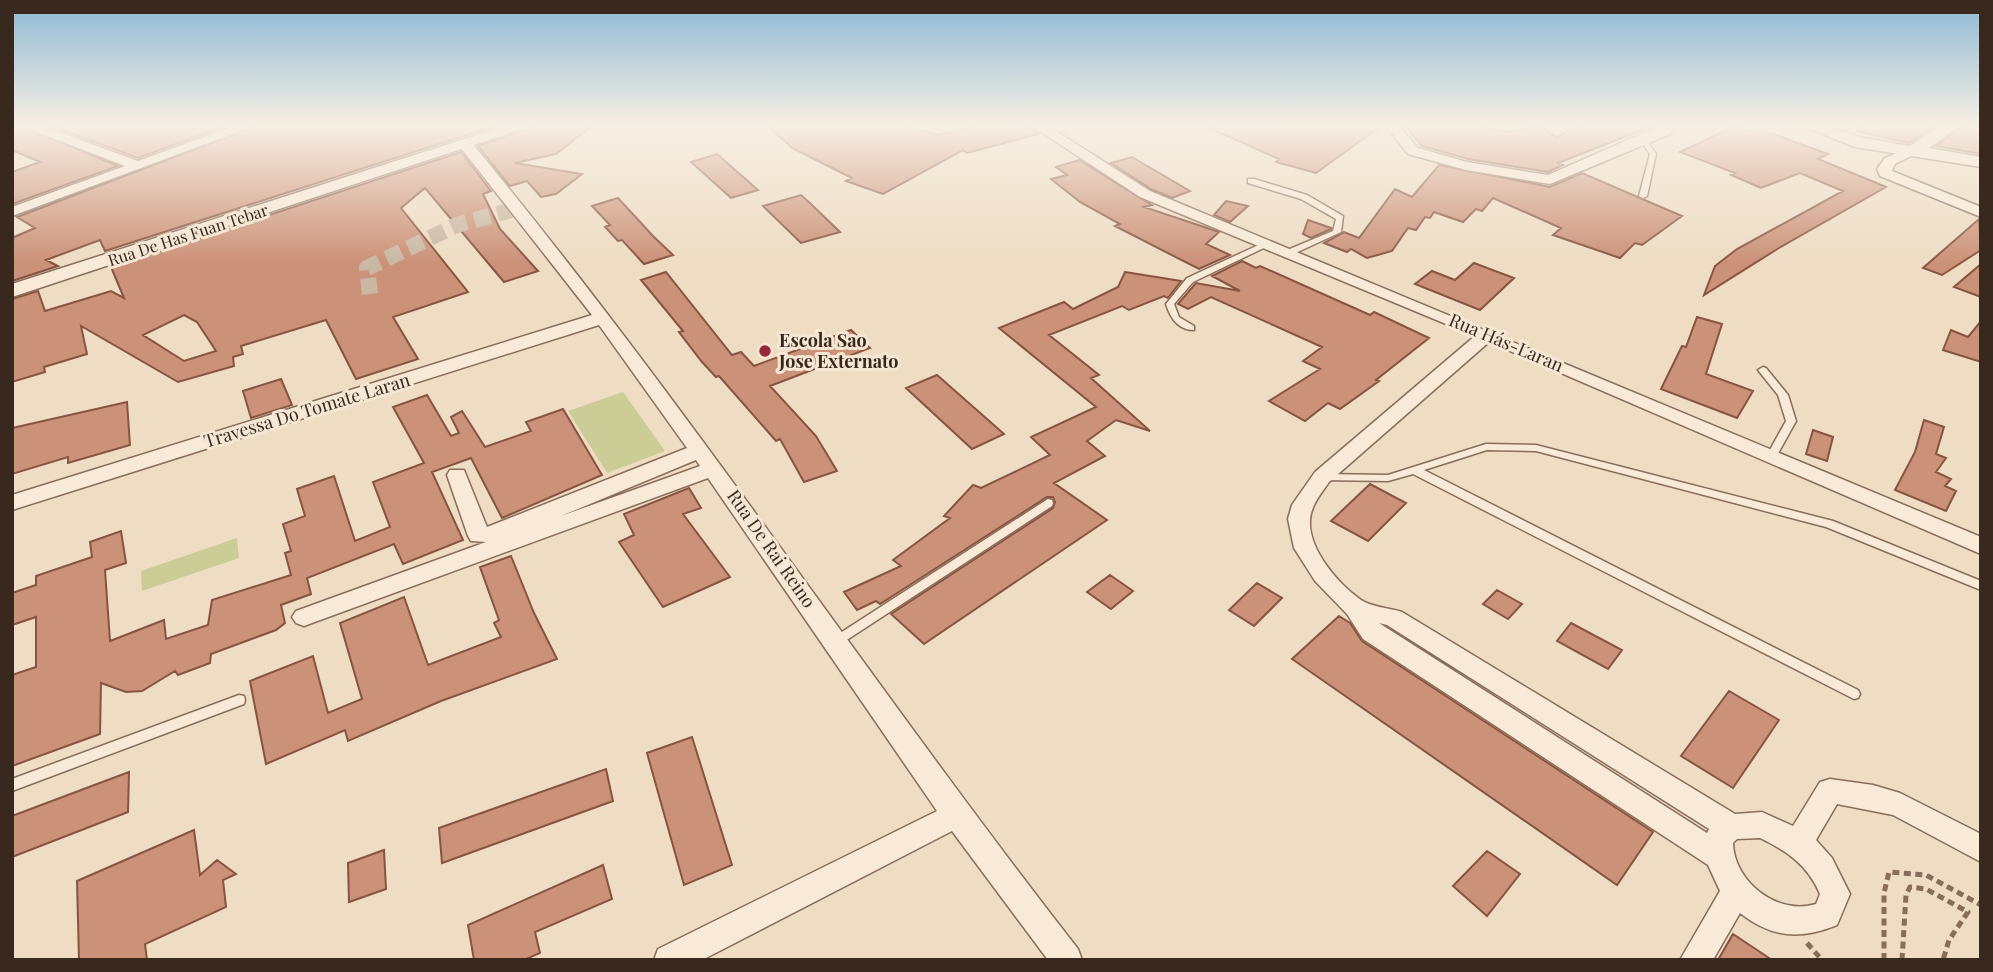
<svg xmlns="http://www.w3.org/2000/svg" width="1993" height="972" viewBox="0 0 1993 972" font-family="'Playfair Display',serif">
<rect width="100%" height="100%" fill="#eedcc3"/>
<path fill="#cccc97" d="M623 392 665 451 607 473 568 411Z
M237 538 239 558 142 591 141 571Z"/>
<path fill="#cc9279" stroke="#885440" stroke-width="2" fill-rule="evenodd" d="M12 126H22L118 166 12 204V172L40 162 12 150Z
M51 126H225L138 158Z
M256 126H495L105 251 100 240 46 260 58 266 12 281V238L35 228 17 217Z
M533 126H592L556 154 515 163 582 174 556 194 541 197 527 181 510 186 478 146Z
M768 126H908L937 135 975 126H1029L1039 134 967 153 963 150 883 194 846 181 852 178 792 148Z
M1205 126H1381L1316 173 1276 162 1279 159Z
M1405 126H1483L1506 132 1539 126 1557 137 1578 126H1652L1558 163 1563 165 1548 172 1468 159 1422 146Z
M1735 126 1757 132 1762 130 1828 154 1818 159 1886 187 1779 248 1704 295 1715 266 1737 249 1843 191 1800 173 1761 188 1731 175 1735 173 1680 152Z
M1857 126H1935L1909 143 1856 131Z
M1963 126H1981V154L1936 146Z
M461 152 491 191 483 194 500 229 538 271 504 282 425 188 401 208 468 292 393 317 418 359 356 379 326 320 241 346 243 354 233 357 234 366 178 382 81 326 87 354 44 367 45 372 12 382V299L38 291 45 311 111 291 124 298 111 267ZM184 315 197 322 216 351 184 361 143 335Z
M717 154 758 190 731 198 691 162Z
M1132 157 1190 191 1172 198 1151 189 1111 163Z
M1079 160 1152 205 1144 207 1219 232 1206 244 1230 255 1199 269 1115 226 1120 224 1080 202 1051 179 1067 175 1056 167Z
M1439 165 1550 187 1582 173 1682 216 1642 245 1635 243 1620 258 1553 235 1561 228 1493 198 1482 211 1476 209 1463 222 1434 212 1430 218 1425 217 1416 230 1408 228 1392 251 1367 258 1351 249 1347 252 1324 243 1344 232 1359 238 1395 189 1412 197Z
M801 195 811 204 840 232 801 243 763 206Z
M618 198 653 236 673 255 644 264 622 240 618 241 605 227 610 225 592 206Z
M1226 201 1248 206 1230 222 1214 215Z
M1979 219 1981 250 1942 275 1923 268Z
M1308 220 1331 228V229L1311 238 1303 234Z
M1242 261 1256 268 1260 266 1370 315 1374 312 1429 338 1376 380 1379 381 1340 409 1328 403 1305 421 1269 401 1320 369 1303 361 1322 347 1211 297 1188 309 1178 304 1196 283 1240 291 1212 276Z
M1474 263 1514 278 1480 310 1415 284 1432 271 1455 280Z
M1981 264V297L1954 287Z
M666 272 732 355 741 352 754 366 851 330 870 348 770 386 816 436 837 471 804 482 780 439 776 441 719 376 716 377 702 362 679 332 683 331 641 280Z
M1125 272 1181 281 1168 298 1164 296 1129 310 1122 306 1049 335 1099 375 1091 378 1150 431 1116 420 1087 441 1105 456 1054 483 1107 520 924 644 891 614 1053 508 1055 502 1053 497H1047L880 604 876 601 857 610 844 592 901 566 893 560 950 518 944 516 973 485 981 488 1050 455 1031 437 1096 407 999 328 1064 302 1073 309 1118 287Z
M1697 317 1722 324 1706 374 1753 391 1737 418 1661 389 1682 346 1686 347Z
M1981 321V362L1943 350 1951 330 1968 337Z
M937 375 1004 434 972 449 906 388Z
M281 379 292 405 251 418 243 391Z
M427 395 451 436 459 433 451 417 462 411 485 447 531 431 526 422 563 409 602 475 502 518 471 458 432 472 463 540 403 564 394 544 307 578 311 594 281 605 285 623 276 630 211 654 210 663 178 675 175 671 142 691 126 692 101 683 100 734 12 766V675L36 667V617L12 625V593L36 585V576L92 557 90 542 121 531 126 563 105 570 110 641 164 620 166 639 208 625 212 600 291 575 285 553 291 551 283 524 305 516 297 489 334 476 355 541 390 527 373 482 424 463 393 407Z
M127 402 130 445 68 463V457L12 474V428Z
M1924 420 1944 427 1936 454 1946 458 1936 472 1951 479 1945 486 1956 491 1946 511 1895 490 1915 452Z
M1813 430 1833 437 1827 461 1806 454Z
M1370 484 1406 503 1368 541 1331 521Z
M689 488 701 508 683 514 730 577 663 607 619 542 634 535 624 514Z
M511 556 534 613 557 659 441 701 348 741 345 730 266 764 250 681 313 656 328 713 362 699 340 623 404 597 428 665 501 637 494 623 499 620 480 567Z
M1110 575 1133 591 1111 609 1087 592Z
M1257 583 1282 598 1254 626 1229 610Z
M1497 590 1522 604 1508 619 1483 604Z
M1339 616 1350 623 1362 641 1653 832 1617 885 1292 659Z
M1571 623 1622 650 1608 669 1557 641Z
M1729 691 1779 720 1733 788 1681 756Z
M692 737 732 865 684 885 647 753Z
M606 769 613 801 442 863 439 828Z
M129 772 128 812 12 857V816Z
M194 830 200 875 217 860 236 874 223 880 226 907 145 944 147 960H79L77 881Z
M384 850 386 889 349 902 348 863Z
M1487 851 1520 874 1487 916 1453 886Z
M603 865 612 899 535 932 540 953 524 960H474L468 925Z
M1733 934 1772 960H1718Z"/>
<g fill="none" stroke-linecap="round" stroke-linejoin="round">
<path stroke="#cab8a2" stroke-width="16" stroke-dasharray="16 8" stroke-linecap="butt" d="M370 294 367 268 457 225 519 208"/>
<g stroke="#886d5a" stroke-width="3">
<path id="service" d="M1644 139 1646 140 1656 154 1647 196 1643 198 1639 196 1650 154 1641 141Z
M1248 179H1254L1307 195 1343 216 1341 232 1291 255H1285V251L1333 231 1336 219 1301 199 1248 183Z
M1265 242H1271L1272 244 1193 282 1174 304 1179 317 1194 326V330C1178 330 1170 317 1166 304L1187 278Z
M1763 367 1766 368 1788 395 1796 421 1776 457 1771 460 1766 457 1786 421 1778 395 1758 370Z
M1486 444 1536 445 1833 521 1981 581V590L1826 527 1536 451 1487 450 1424 470 1858 690 1860 694 1858 698 1854 699 1413 474 1388 481 1322 480 1317 477 1322 474 1388 475Z
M1048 499 1052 500 1053 503 1052 506 839 645 835 647 831 645 829 642 831 639Z
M239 695 244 696 245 700 244 704 12 791V779Z"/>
</g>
<g stroke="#886d5a" stroke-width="3">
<path id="minor" d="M42 126 138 161 234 126H254L12 216V207L125 166 24 127Z
M1032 126H1048L1150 191 1981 537V554L1489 342 1329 482C1321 494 1311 505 1310 520 1308 549 1338 584 1361 600 1371 607 1390 608 1402 612L1735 814 1762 812 1793 826 1820 782 1830 779 1873 785 1900 793 1981 834V862L1893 815 1837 804 1816 840 1832 858 1850 894 1837 925C1800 940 1772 938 1740 913L1713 960H1680L1720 891 1708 865 1363 639 1347 614 1315 581 1294 548 1288 519 1292 505 1315 472 1475 336 1140 197ZM1379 623 1387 625 1709 829 1707 833ZM1760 838C1787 851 1808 865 1820 894L1816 904C1778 916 1734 882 1733 843L1737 839Z
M1386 126H1399L1418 148 1467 162 1548 175 1659 126H1673L1670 134 1550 184 1466 170 1408 154Z
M466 141 471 142C687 403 869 681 1078 949L1082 960H1048L952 831 702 960H654L658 949 937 811 708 478 312 623 304 626 296 623 292 617 296 611 486 542 471 541 468 536 447 475 450 470H464L487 527 687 448 599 325 12 510V495L592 315 461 148V142ZM696 460 700 466 561 516Z
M1905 150 1917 153 1895 164 1892 171 1981 207V217L1880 176 1877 169 1885 158Z"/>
</g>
<g stroke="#886d5a" stroke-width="3">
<path id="tertiary" d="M505 126H531L12 297V284Z
M1802 126H1827L1858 137 1910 146 1940 126H1960L1929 148 1981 157V167L1855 147Z"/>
</g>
<path stroke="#886d5a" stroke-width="5" stroke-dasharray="7 4.5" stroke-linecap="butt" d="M1807 943 1822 960
M1884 960V893L1889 872 1926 875 1981 905
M1902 960 1906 895 1910 887 1926 889 1968 912 1949 940 1943 960"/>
<use href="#service" fill="#f9ead7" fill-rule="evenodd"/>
<use href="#minor" fill="#f9ead7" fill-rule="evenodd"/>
<use href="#tertiary" fill="#f9ead7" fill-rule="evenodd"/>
</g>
<linearGradient id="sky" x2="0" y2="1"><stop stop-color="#8db9d4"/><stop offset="0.48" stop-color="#f7efe4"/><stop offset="1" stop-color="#f7efe4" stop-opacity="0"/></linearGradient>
<rect width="1993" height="262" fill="url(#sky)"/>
<circle fill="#972a38" stroke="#f5e7d3" stroke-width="2.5" cx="765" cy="351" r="7"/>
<g text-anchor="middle" stroke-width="6" stroke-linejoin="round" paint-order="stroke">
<g font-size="16" fill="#38281e" stroke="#f5e7d3">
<text transform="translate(188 235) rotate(-18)" y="6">Rua De Has Fuan Tebar</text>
</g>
<g font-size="18" font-weight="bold" fill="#38281e" stroke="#f5e7d3" text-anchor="start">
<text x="779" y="347">Escola Sao<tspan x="779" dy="21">Jose Externato</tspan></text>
</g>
<g font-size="18" fill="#38281e" stroke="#f5e7d3">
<text transform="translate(1506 343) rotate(23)" y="6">Rua Hás-Laran</text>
<text transform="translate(307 411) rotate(-17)" y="6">Travessa Do Tomate Laran</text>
<text transform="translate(771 549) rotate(55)" y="6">Rua De Rai Reino</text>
</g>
</g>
<rect width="1993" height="972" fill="none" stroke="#38281e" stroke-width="28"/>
</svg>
